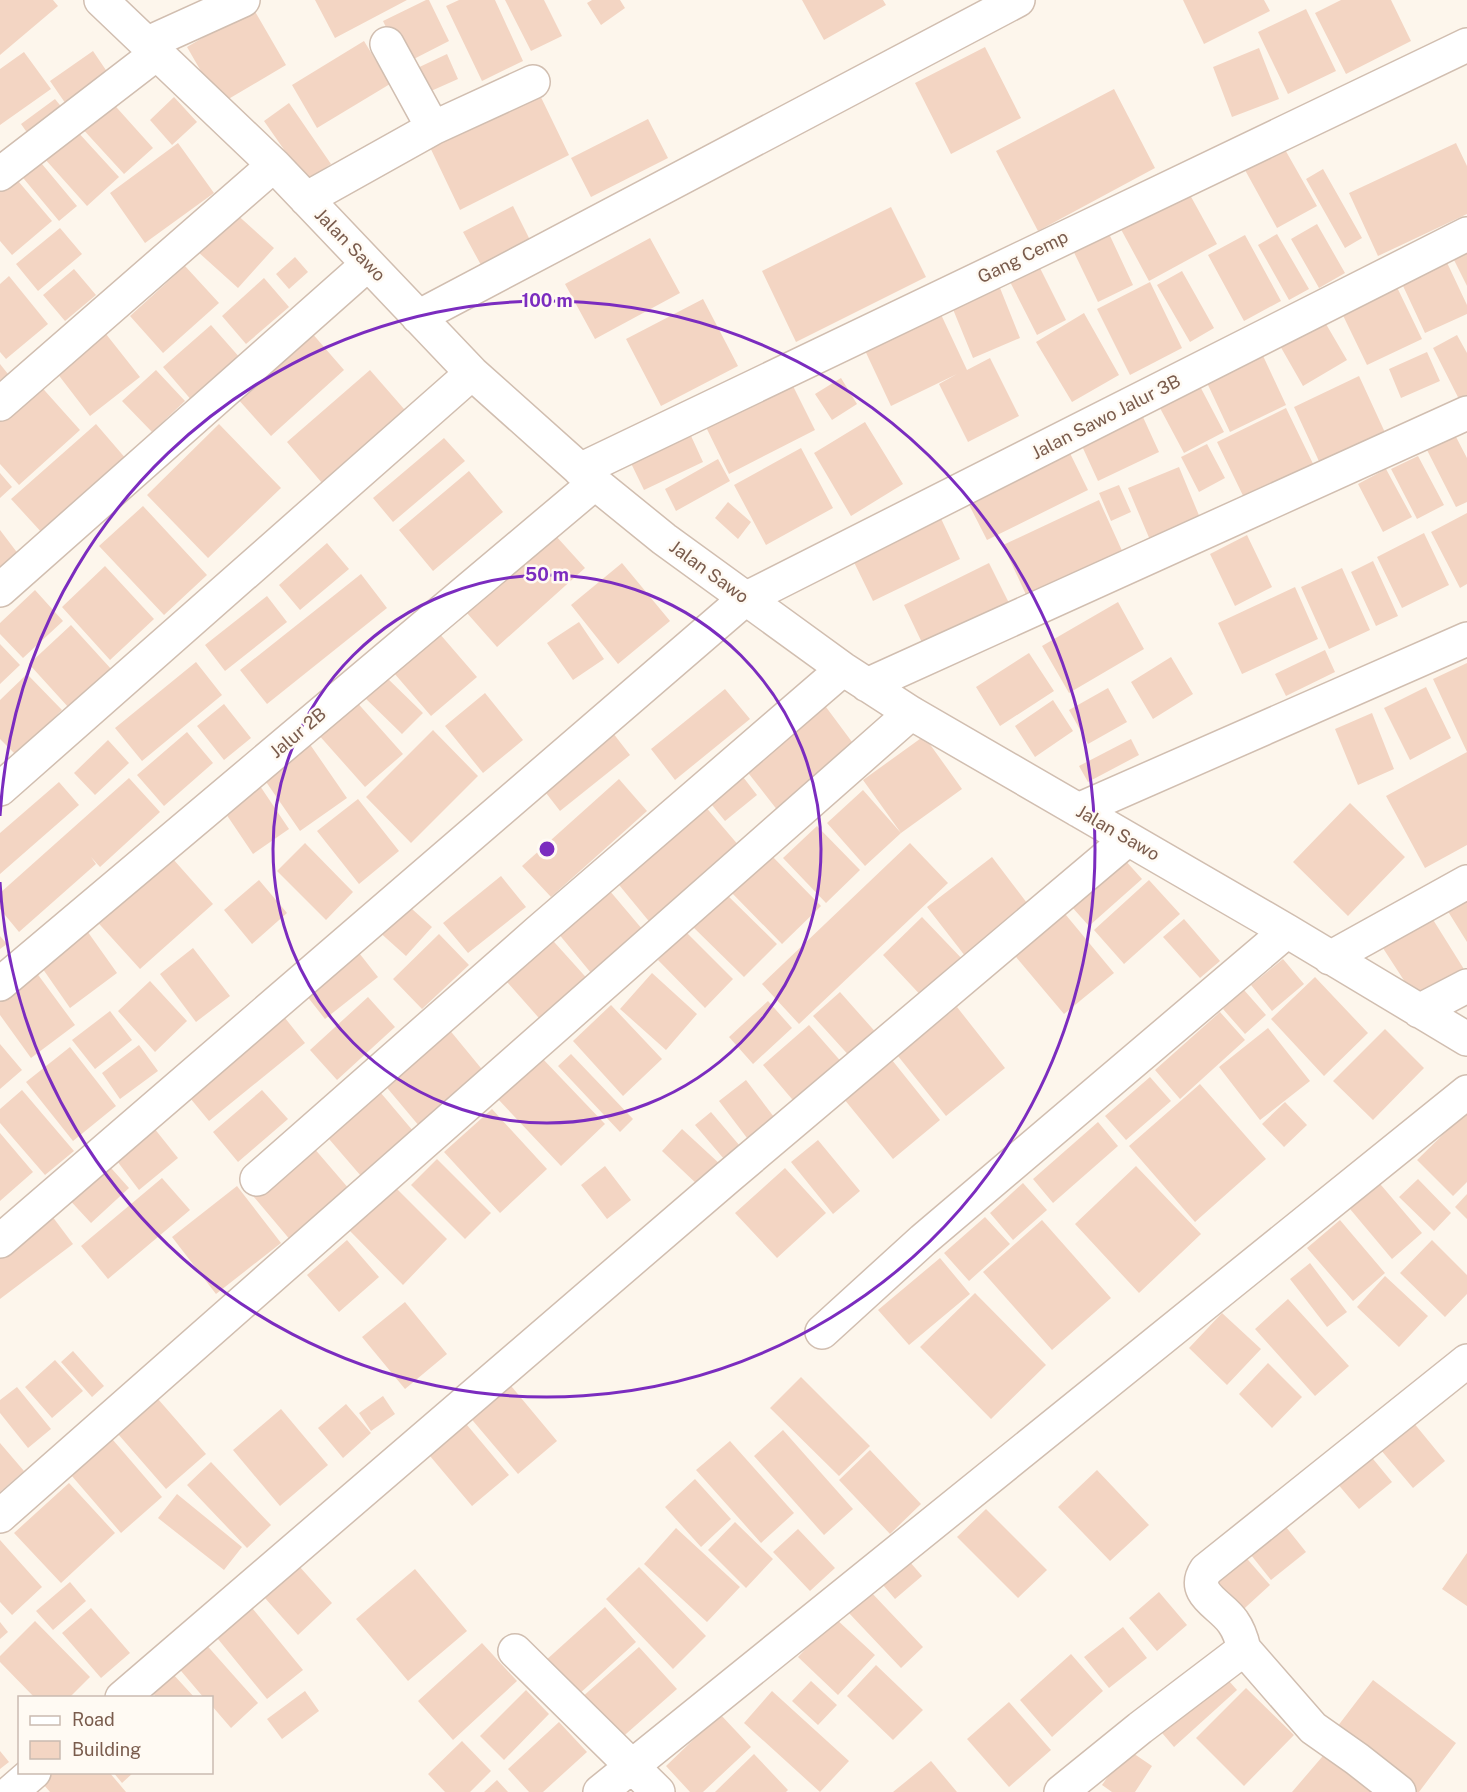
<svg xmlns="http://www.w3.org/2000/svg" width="1467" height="1792" viewBox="0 0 1467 1792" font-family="'Public Sans',sans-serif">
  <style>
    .building { fill: #f3d5c3 }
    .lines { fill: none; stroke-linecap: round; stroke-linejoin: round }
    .minor-casing { stroke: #d1beb0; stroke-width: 36 }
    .minor { stroke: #fff; stroke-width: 33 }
    .ring { fill: none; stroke: #7b2cbf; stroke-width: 3 }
    .labels { text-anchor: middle; stroke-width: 5; stroke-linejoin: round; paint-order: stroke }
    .street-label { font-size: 18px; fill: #7a5c4d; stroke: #fffaf3 }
    .centre { fill: #7b2cbf; stroke: #fffaf3; stroke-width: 3 }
    .ring-label { font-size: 18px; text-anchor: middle; font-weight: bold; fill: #7b2cbf; stroke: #fffaf3; stroke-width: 5; stroke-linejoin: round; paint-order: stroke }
  </style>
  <rect width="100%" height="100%" fill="#fdf6ec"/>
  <path class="building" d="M0,0h53l5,6 -58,49z
    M315,0h92l-72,38z
    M426,0h3l20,41 -45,23 -21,-43z
    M459,0h36l28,61 -41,20 -36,-75z
    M505,0h39l18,36 -31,15z
    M592,0h28l5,8 -24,17 -14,-22z
    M802,0h81l3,5 -62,35z
    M1183,0h81l6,11 -66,33z
    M1341,0h50l20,41 -65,33 -31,-61z
    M253,8l33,57 -66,39 -33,-57z
    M1306,9l30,62 -48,23 -30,-62z
    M364,41l26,43 -73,44 -25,-43z
    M985,47l36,71 -70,36 -36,-71z
    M1259,48l20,51 -47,18 -19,-50z
    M93,51l19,28 -42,31 -20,-29z
    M24,52l27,37 -51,36v-56z
    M447,54l11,25 -36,16 -11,-24z
    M536,87l33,68 -109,55 -33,-69z
    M1114,89l41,79 -117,63 -42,-80z
    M174,97l23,25 -25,23 -22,-25z
    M55,99l13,16 -35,26 -12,-17z
    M109,99l44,49 -29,26 -44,-48z
    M289,103l42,61 -25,17 -42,-60z
    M648,119l20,39 -77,39 -20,-39z
    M76,130l43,47 -32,29 -43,-48z
    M1279,139l38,67 -40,22 -37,-67z
    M178,143l36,50 -69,50 -35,-50z
    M1456,143l11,23v48l-89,42 -29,-63z
    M37,158l40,48 -18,15 -40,-48z
    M1323,169l39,69 -17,10 -39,-69z
    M13,175l39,46 -40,34 -12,-14v-55z
    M1184,184l33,60 -68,37 -32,-59z
    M513,206l17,34 -49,25 -18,-33z
    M891,207l35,70 -130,65 -34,-71z
    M233,211l41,37 -36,40 -41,-37z
    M1104,223l29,62 -35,17 -30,-62z
    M1317,224l28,49 -26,15 -28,-49z
    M60,228l22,26 -44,37 -22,-27z
    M1277,234l32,55 -20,11 -31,-55z
    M1245,235l36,66 -37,20 -36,-66z
    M650,238l30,55 -85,46 -30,-55z
    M1467,239v47l-19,-38z
    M1442,252l25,53v9l-42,19 -28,-60z
    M295,257l13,15 -19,17 -13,-15z
    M1035,258l31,62 -29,15 -32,-63z
    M185,266l34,37 -56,50 -33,-37z
    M74,269l22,26 -31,26 -22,-26z
    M1182,271l32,57 -24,14 -33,-57z
    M9,276l39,48 -42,35 -6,-7v-68z
    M1392,277l30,62 -55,26 -30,-62z
    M264,278l25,29 -43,37 -24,-28z
    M1150,282l32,66 -52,27 -33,-66z
    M998,283l22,55 -47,20 -23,-56z
    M703,299l35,67 -77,40 -35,-67z
    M937,306l30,64 23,-12 29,58 -51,26 -29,-58 18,-10 -66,32 -30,-64z
    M1319,312l28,48 -44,26 -28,-49z
    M1084,313l35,62 -47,27 -36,-60z
    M211,325l30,34 -48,43 -30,-35z
    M311,332l33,38 -73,66 -34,-38z
    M106,334l34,43 -50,39 -33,-43z
    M1457,335l10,18v49l-5,3 -29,-57z
    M1257,343l29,62 -56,27 -29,-62z
    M1427,352l13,29 -39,17 -12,-29z
    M0,364l8,10 -8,6z
    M156,370l29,31 -33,31 -30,-31z
    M370,370l41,47 -83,73 -41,-48z
    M1193,373l31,59 -40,21 -31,-58z
    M788,376l27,54 -86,44 -27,-55z
    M1359,376l29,63 -65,31 -29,-63z
    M841,378l16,26 -25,16 -17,-26z
    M37,382l43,48 -61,55 -19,-21v-49z
    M1137,404l22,48 -61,29 -22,-48z
    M1286,408l32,66 -69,34 -32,-66z
    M865,422l38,62 -52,32 -37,-63z
    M96,424l31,36 -84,74 -32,-35z
    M219,424l62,64 -73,70 -61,-63z
    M686,425l17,37 -59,28 -18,-37z
    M1455,435l12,23v44l-11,5 -29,-57z
    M444,438l21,23 -72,61 -20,-24z
    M1064,441l24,49 -101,50 -25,-49z
    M1207,444l18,34 -26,14 -18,-35z
    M801,448l32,60 -67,37 -32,-60z
    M1418,456l26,49 -27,14 -26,-50z
    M718,459l12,22 -54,30 -11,-22z
    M1179,467l24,58 -50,22 -25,-59z
    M1386,469l26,48 -29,15 -25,-48z
    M469,471l34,41 -70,59 -34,-41z
    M0,473l12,14 -12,11z
    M1119,485l12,27 -20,9 -12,-28z
    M1099,500l25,55 -96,44 -25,-54z
    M728,502l23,20 -13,17 -23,-21z
    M143,506l64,69 -43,40 -65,-69z
    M937,510l23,49 -87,42 -24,-49z
    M1467,513v71l-7,4 -29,-56z
    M546,525l39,43 -88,79 -38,-43z
    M0,530l19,25 -19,15z
    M1424,533l25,52 -47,23 -25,-51z
    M1247,535l25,52 -37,19 -25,-52z
    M327,543l22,26 -49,41 -21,-25z
    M1373,561l25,55 -22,10 -25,-54z
    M622,563l48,58 -52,43 -47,-59z
    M989,563l23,46 -86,42 -22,-46z
    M105,566l49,53 -44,41 -48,-53z
    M1342,568l28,62 -41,19 -28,-62z
    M361,574l26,34 -120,96 -27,-34z
    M1295,587l23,52 -76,35 -24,-51z
    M35,590l28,31 -40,37 -23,-24v-11z
    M267,596l20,26 -62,49 -20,-26z
    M1118,602l26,47 -75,44 -27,-47z
    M579,622l25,37 -31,21 -26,-37z
    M71,625l41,45 -43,38 -40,-44z
    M433,626l44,51 -46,39 -43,-50z
    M0,644l20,21 -20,19z
    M1325,650l10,22 -49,24 -11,-22z
    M1029,653l25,38 -54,35 -24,-39z
    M1171,657l22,37 -40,25 -22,-37z
    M196,662l26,33 -80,66 -27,-33z
    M1467,663v182l-42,23 -39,-72 81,-44 -34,-73z
    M382,673l41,40 -21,21 -41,-40z
    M27,674l35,36 -46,45 -16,-16v-39z
    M1426,687l25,51 -41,22 -26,-52z
    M1108,688l19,34 -39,22 -19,-34z
    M725,689l25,30 -75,61 -24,-31z
    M485,693l38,47 -40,33 -38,-47z
    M354,699l49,55 -38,33 -48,-54z
    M1053,700l20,31 -38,26 -20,-31z
    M823,703l35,47 -80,61 -36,-46z
    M224,704l27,34 -27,22 -27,-34z
    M1372,713l22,56 -36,16 -23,-56z
    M606,724l24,31 -70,56 -24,-31z
    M433,730l45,46 -67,67 -45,-46z
    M187,732l26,31 -49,43 -27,-31z
    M924,736l38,53 -61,44 -38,-53z
    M1131,739l8,16 -51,27 -9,-16z
    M108,740l21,23 -34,32 -21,-22z
    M309,743l38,55 -47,33 -38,-55z
    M740,773l17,22 -32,26 -18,-22z
    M129,778l31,34 -60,55 -9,-10 5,7 -77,68 -19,-23v-16z
    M619,779l28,32 -96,86 -29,-31z
    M256,780l33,49 -36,25 -33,-49z
    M59,782l20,23 -79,69v-41z
    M863,790l38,43 -36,33 -38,-43z
    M698,798l48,56 -89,77 -47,-57z
    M358,799l41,52 -40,33 -42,-53z
    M1350,803l55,54 -57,59 -55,-54z
    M817,826l43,44 -34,33 -43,-45z
    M305,843l48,49 -27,28 -49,-49z
    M910,843l38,40 -149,141 -37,-40z
    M165,850l48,54 -73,65 -48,-53z
    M769,853l52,53 -39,38 -52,-53z
    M992,857l41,54 -64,50 -42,-54z
    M1124,859l18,20 -53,47 -18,-20z
    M501,876l25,31 -58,46 -25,-30z
    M259,880l28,33 -35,31 -28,-34z
    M1149,880l31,34 -56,50 -30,-34z
    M604,884l44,52 -52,43 -43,-52z
    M1467,891v51l-23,-37z
    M724,892l53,52 -33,33 -53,-52z
    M402,900l30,27 -26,29 -30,-27z
    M1061,909l53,64 -50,41 -53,-63z
    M1427,910l40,64 -47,31 -41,-63z
    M922,917l44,46 -40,38 -43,-46z
    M1184,919l36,42 -20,17 -37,-41z
    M85,928l32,45 -47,35 -32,-46z
    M686,932l47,47 -28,29 -47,-48z
    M546,933l46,51 -46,42 -46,-52z
    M439,934l30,31 -47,44 -29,-30z
    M0,936l7,8 -7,5z
    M352,944l26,33 -53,42 -26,-33z
    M193,948l37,48 -34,26 -36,-48z
    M1283,959l21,25 -32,27 -21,-26z
    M36,972l39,53 -44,33 -31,-43v-17z
    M652,973l45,41 -31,36 -46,-41z
    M1315,977l53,56 -44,43 -53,-57z
    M150,981l37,40 -32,31 -37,-41z
    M1244,990l22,25 -21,19 -22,-25z
    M840,992l39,44 -26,24 -40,-44z
    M368,997l27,30 -58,53 -27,-30z
    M768,1001l24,27 -39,36 -24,-27z
    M611,1005l51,54 -39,37 -50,-55z
    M957,1007l48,61 -59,48 -48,-60z
    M277,1008l28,35 -96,78 -28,-34z
    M110,1011l22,29 -37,29 -23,-29z
    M1220,1012l25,28 -65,59 -25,-29z
    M443,1022l47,57 -65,54 -47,-56z
    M809,1025l35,40 -47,40 -34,-40z
    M1268,1028l42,53 -50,39 -41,-53z
    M1385,1029l39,39 -51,52 -40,-39z
    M0,1044l22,26 -22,19z
    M139,1045l19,26 -38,28 -18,-26z
    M70,1047l46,59 -43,35 -47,-59z
    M571,1054l62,65 -13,13 -62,-66z
    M541,1057l64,67 -44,42 -64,-68z
    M892,1060l48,60 -47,39 -49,-60z
    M1150,1077l21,24 -45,39 -21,-24z
    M746,1080l28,37 -27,21 -28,-37z
    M1200,1084l66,75 -71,63 -66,-76z
    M375,1086l44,52 -52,45 -44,-51z
    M22,1090l52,61 -29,24 -45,-52v-14z
    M262,1090l26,29 -50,43 -25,-30z
    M1285,1102l22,23 -23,22 -22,-23z
    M492,1109l55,60 -47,44 -56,-61z
    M1467,1111v71l-14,14 -36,-36z
    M711,1112l29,34 -16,13 -29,-34z
    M1098,1122l20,24 -65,57 -20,-24z
    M150,1123l28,35 -39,32 -28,-37z
    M682,1129l39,36 -21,22 -38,-36z
    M0,1133l33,39 -33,29z
    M307,1140l49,57 -59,51 -49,-58z
    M818,1140l42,51 -27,23 -42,-52z
    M103,1159l26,29 -38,35 -26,-28z
    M437,1159l54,54 -26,26 -54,-54z
    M605,1166l26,34 -24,19 -26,-34z
    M1136,1166l65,68 -62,59 -64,-69z
    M785,1168l41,45 -49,45 -42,-45z
    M162,1178l28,32 -82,69 -27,-33z
    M1375,1178l47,55 -30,26 -47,-56z
    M1418,1179l33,34 -17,18 -35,-34z
    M1023,1183l24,27 -34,30 -23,-27z
    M237,1186l44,57 -65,51 -44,-57z
    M394,1186l53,53 -44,46 -53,-54z
    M1467,1194v25l-12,-12z
    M49,1212l24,32 -73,55v-51z
    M985,1217l25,27 -41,37 -25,-28z
    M1042,1220l69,78 -59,52 -69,-78z
    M1340,1220l45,53 -32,28 -46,-53z
    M347,1240l32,37 -40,35 -32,-37z
    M1432,1240l35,35v19l-22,23 -45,-44z
    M940,1258l30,36 -61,51 -31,-35z
    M1310,1263l37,49 -20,15 -37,-48z
    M1385,1276l43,40 -29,31 -42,-40z
    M975,1293l71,72 -55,54 -71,-72z
    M1288,1299l61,67 -34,30 -60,-67z
    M405,1302l42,52 -42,35 -43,-52z
    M1222,1313l39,36 -34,36 -38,-37z
    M73,1351l31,35 -12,11 -31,-35z
    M55,1360l28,31 -31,27 -27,-31z
    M1268,1363l34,34 -30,31 -33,-34z
    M801,1377l69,69 -31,30 -69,-68z
    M507,1381l50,60 -39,33 -50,-59z
    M17,1387l34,42 -23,19 -28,-35v-13z
    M383,1396l12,18 -24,17 -12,-18z
    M158,1399l48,55 -40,35 -48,-55z
    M346,1404l25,29 -28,25 -25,-30z
    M281,1409l47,56 -48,41 -47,-56z
    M462,1419l47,56 -37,31 -47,-56z
    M1413,1422l32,39 -32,27 -33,-39z
    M783,1430l70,79 -29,26 -70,-79z
    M107,1433l55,64 -41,36 -56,-65z
    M730,1441l64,72 -33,30 -65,-73z
    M0,1443l24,28 -24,21z
    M870,1450l51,54 -31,30 -51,-54z
    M1369,1454l23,28 -33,27 -23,-27z
    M211,1462l60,63 -24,23 -60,-63z
    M1097,1470l52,55 -39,36 -52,-54z
    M695,1479l36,40 -30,28 -36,-40z
    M69,1483l46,50 -54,50 -47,-50z
    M177,1494l65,53 -18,23 -66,-52z
    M986,1509l61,61 -29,28 -61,-61z
    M735,1522l38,37 -27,29 -38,-38z
    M1282,1522l24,30 -35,28 -24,-30z
    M676,1528l64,59 -33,35 -63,-58z
    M798,1529l37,39 -25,23 -37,-39z
    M0,1540l42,47 -30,28 -12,-13z
    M1242,1553l28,32 -35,32 -29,-32z
    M1467,1553v53l-25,-17z
    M904,1555l18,21 -27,23 -18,-21z
    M291,1557l41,46 -34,32 -42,-47z
    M639,1567l67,69 -33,33 -67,-70z
    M415,1569l52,62 -59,50 -52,-62z
    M70,1582l16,19 -33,29 -17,-19z
    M870,1591l53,56 -22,21 -53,-56z
    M1159,1592l28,33 -30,26 -28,-33z
    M244,1598l59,72 -36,29 -58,-71z
    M605,1607l31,35 -59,54 -32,-35z
    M91,1608l39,45 -29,25 -39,-45z
    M835,1618l40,37 -37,40 -40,-38z
    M35,1621l55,56 -21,21h-34l-35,-36v-6z
    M0,1622l8,10 -8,7z
    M1123,1627l24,31 -38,30 -25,-31z
    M203,1641l55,62 -27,25 -19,-22v-8h-8l-28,-33z
    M482,1643l35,38 -64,59 -35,-39z
    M639,1647l38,42 -59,52 -37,-43z
    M1071,1654l32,37 -51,46 -32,-37z
    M876,1665l47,45 -30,30 -46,-44z
    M1221,1672l16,18 -63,57 -17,-20z
    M172,1673l23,25h-38l-5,-6z
    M1373,1680l83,63 -37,49h-4l-81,-61z
    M811,1681l26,24 -19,20 -26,-24z
    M1246,1688l48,47 -50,51 -48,-48z
    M526,1690l23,24 -45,46 -24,-24z
    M305,1691l14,20 -37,28 -15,-20z
    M772,1691l77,70 -29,31 -76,-69z
    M1009,1702l42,48 -42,37 -42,-48z
    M720,1714l31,33 -48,45h-13l-24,-26z
    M559,1722l28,30 -44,40h-14l-21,-23z
    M462,1741l29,30 -21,21h-25l-17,-18z
    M1127,1749l25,17 -17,26h-23l-10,-7z
    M1328,1750l48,42h-84z
    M0,1751l9,11 -9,7z
    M754,1754l34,36 -2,2h-71z
    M931,1761l26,31h-64z
    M43,1772h66l17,20h-76l-13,-15z
    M113,1772h21l-12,11z
    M497,1780l11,12h-24z"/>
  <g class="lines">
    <defs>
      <path id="minor" d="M101,0l173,165 198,208 123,110 69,56 179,130 68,44 376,218 180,108
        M146,44l97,-44
        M387,44l46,84
        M0,174l156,-120
        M306,199l127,-71 100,-46
        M418,317l600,-317
        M0,404l274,-239
        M580,470l887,-425
        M0,590l368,-326
        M867,685l600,-272
        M0,789l472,-416
        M1078,810l389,-171
        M1330,958l137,-76
        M0,984l595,-501
        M1419,1011l48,-25
        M257,1179l281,-247 305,-263
        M0,1241l745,-642 722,-365
        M822,1332l101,-92 364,-309
        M0,1516l911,-803
        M1244,1649l69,79 44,31 42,33
        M515,1651l143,141
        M122,1698l606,-521 400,-338
        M11,1792l23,-20
        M600,1792l867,-700
        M1061,1792l79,-64 104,-79c-2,-9 -6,-20 -11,-27 -12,-18 -43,-28 -27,-52l261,-209"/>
    </defs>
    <use href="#minor" class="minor-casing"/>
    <use href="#minor" class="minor"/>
  </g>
  <g class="ring">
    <circle cx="547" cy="849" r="274"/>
    <path d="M0 816A548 548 0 1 1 0 882"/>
  </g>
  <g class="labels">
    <g class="street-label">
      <text transform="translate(350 245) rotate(46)" y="6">Jalan Sawo</text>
      <text transform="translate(1023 257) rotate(-26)" y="6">Gang Cemp</text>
      <text transform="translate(1106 417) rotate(-27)" y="6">Jalan Sawo Jalur 3B</text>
      <text transform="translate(709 572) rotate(36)" y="6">Jalan Sawo</text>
      <text transform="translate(298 733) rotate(-40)" y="6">Jalur 2B</text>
      <text transform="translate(1118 833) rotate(30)" y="6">Jalan Sawo</text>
    </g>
  </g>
  <circle cx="547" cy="849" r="9" class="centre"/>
  <g class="ring-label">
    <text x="547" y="307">100 m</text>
    <text x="547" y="581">50 m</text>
  </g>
  <rect x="18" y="1696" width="195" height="78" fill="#fffaf3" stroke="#cabbb1" stroke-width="1.5"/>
  <rect x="30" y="1716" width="30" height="9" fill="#ffffff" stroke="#cabbb1" stroke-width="1.5"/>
  <text x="72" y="1726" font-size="18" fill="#7a5c4d">Road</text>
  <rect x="30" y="1741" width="30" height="18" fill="#f3d5c3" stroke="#cabbb1" stroke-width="1.5"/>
  <text x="72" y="1756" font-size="18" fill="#7a5c4d">Building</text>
</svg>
